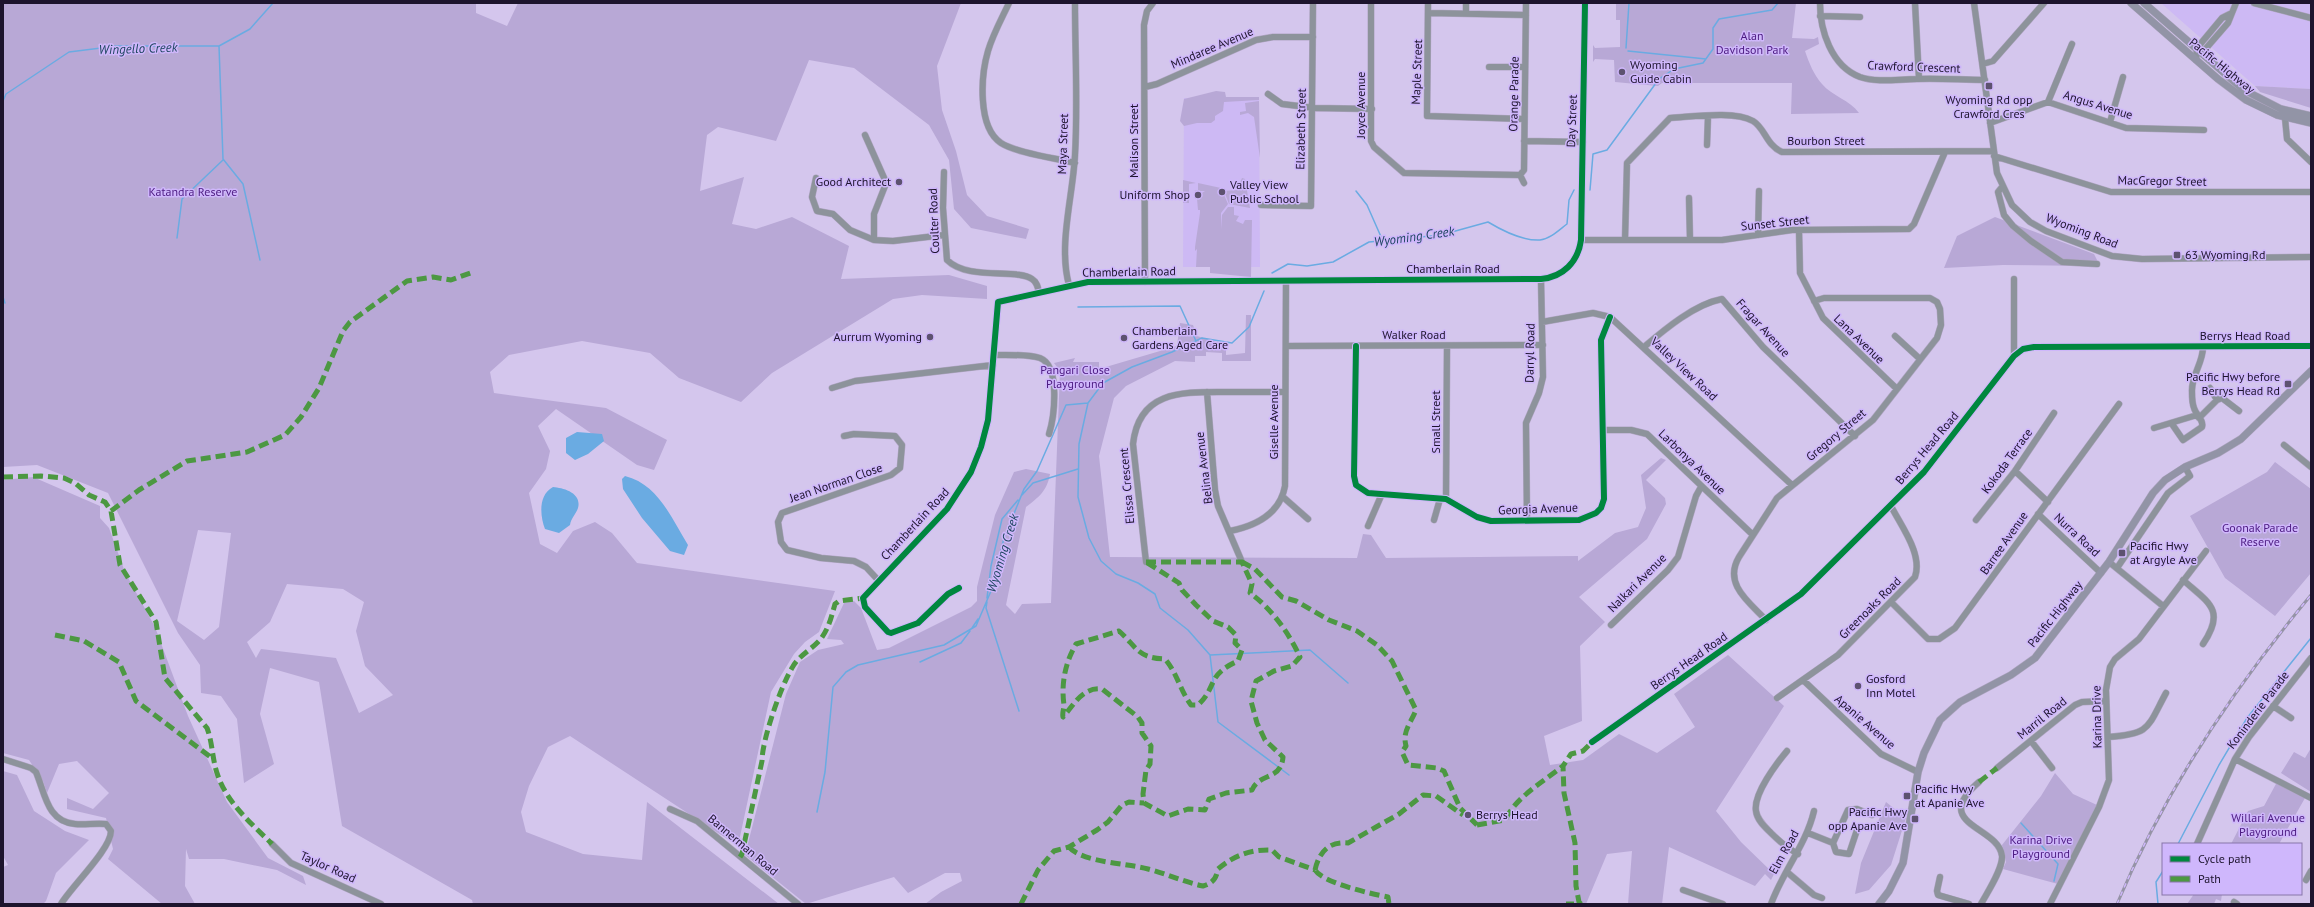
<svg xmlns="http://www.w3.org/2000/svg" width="2314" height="907" viewBox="0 0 2314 907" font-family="'PT Sans',sans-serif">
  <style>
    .built { fill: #cdb9f4 }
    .green { fill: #b8a8d6; fill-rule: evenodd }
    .water { fill: #6aabe2 }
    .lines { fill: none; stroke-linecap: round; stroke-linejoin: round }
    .stream { stroke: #6aabe2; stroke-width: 1.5 }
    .minor-casing { stroke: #b0a6c3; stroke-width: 7 }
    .major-casing { stroke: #b0a6c3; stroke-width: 8 }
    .minor { stroke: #8d939b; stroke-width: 6 }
    .major { stroke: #9294a6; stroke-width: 7 }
    .rail-casing { stroke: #9593a6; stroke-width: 3 }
    .rail { stroke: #cfb7fc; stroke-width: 1.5; stroke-dasharray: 4.5; stroke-linecap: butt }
    .quiet { stroke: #4c9842; stroke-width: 5; stroke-dasharray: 10 5; stroke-linecap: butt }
    .cycleway-casing { stroke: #cfb7fc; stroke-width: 8 }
    .cycleway { stroke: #00873e; stroke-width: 6 }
    .poi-dot { fill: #5d5270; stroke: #cfb7fc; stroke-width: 1.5 }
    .labels { text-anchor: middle; stroke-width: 3; stroke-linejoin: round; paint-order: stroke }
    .park-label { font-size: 12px; fill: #4c1b81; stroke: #cfb7fc }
    .street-label { font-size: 12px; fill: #1d142d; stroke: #cfb7fc }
    .poi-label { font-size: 12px; fill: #1d142d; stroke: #cfb7fc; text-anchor: start }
    .water-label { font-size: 13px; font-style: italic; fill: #1d455f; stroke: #cfb7fc }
  </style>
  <rect width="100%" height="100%" fill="#d4c6ed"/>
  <path class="built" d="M2161,3h150v86l-56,-3z
    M1259,97l1,170h-77l1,-169z"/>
  <path class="green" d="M3,3h473v10l31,13 11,-23h443l-24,63 5,44 14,41 11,44 20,21 42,13 -3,10 -55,-11 -17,-19 -5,-49 -20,-35 -75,-57 -45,-8 -33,81 -58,-14 -11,8 -7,56 44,-14 -12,47 24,5 36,-12 57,29 -8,33 108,-4 38,11v13l-65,-4 -29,4 -121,74 -31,29 -62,-24 -29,-25 -68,-12 -73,14 -19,17 4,21 112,15 61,32 -13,30 -17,-5 -81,-56 -18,17 12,25 -4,18 -17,24 11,51 17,9 16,-22 22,-9 17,11 25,30 198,28 -16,41 -14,10 -11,12 -23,38 -33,154 -168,-110 -22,11 -19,39 -8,26 5,20 57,22 59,6 5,-58 132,102h-306l-1,-4 -130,-74 -23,-144 -49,-14 -10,46 14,50 -30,19 -7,-64 -16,-23 -20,-3 -1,-28 -22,-32 -70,-140 -71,-28 -34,2zM198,530l33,3 -12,94 -15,13 -27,-19zM287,584l56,5 21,13 -8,29 9,35 28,29 -34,18 -23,-55 -75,-9 -5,9 -9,-16 23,-20z
    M1616,3h180l-4,35 22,1 4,-2 1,7 -14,7c4,12 9,24 17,33 10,12 28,16 37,29l-68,1 1,-31h-130l-4,3 -43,-4 -1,-22 -19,-1 -2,3v-17l2,3 25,-1v-27h-4z
    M2255,86l56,3v19l-51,-16z
    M1216,91l9,1 1,5h33v3l-35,2 -1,9 -8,5v4l-4,3h-14l-13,3 -4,-5 4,-22z
    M1259,101l1,57 -6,-41 -6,-4 -8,2v-3l6,-1 -1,-8z
    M1242,178l3,1 5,29 -21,-4 -5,-13 13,-1z
    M1183,180l13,3 -7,1v19h-6z
    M1198,183l23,5 7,16 -7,9v16l1,-14 6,-8h6v8l5,1 -3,5 7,3 2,-4h7l-1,57 -41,-4v-6h-14l1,-18 -2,2v-4l5,-34v-3h-2l-1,-11h4l1,-6 3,-2h-11l4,-1z
    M1995,217l99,37 4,8 -8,4 -87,-1 -59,3 13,-32z
    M1246,315h5v46h-29v-8l-16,-1v4h-11v6l-20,-1 -49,25 -12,12 -15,58 11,101 247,1 6,-24 8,1 15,23 192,-2v5l37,-28 23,-6 8,-19 -5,-33 20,-17 5,2 -20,20 19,18 1,6 -19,35 -68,58 26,25 -25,24 2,75 -38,15 6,29 33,-5 36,-26 38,19 38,-26 -21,-33 54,-39 56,51 -68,105 25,31 33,32 -3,6 -6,-6 -10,12 -86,-39 -7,57h-34l4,-53 -25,3 -21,50h-661l16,-12 21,-11 -2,-8h-15l-37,20 -14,-16 -88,27 -61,-49 41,-161 14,-32 18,-12 26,-6 -3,-4 -14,-1 17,-36 10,-2 7,7 16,42 12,-2 82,-41 6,-6v-14l18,-72 19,-43 12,-3 24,5c-3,17 -11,23 -24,33l-20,98 9,9 7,-10 29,-1 9,-232 -6,-8 21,-5 -2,4h26v7l78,-23 3,-23 13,2 4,11 29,9v10l19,-2z
    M2275,462l36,27v84l-36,43 -50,-38 -35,-62 77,-44z
    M33,477l67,29v12l9,10 16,44 30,55 33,89 39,86 41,56 35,18 3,9 -29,-15 -53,-11h-35l-3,-10 -1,37 10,18h-33l-54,-45 5,-10 -7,-31 -39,-9v-11l26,11 16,-16 -32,-32 -18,3 -12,29 -4,-12 -14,-21 -26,-7v-273z
    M2311,748v44l-30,-19 13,-21 11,6z
    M3,771l14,4 17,36 31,20 24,9 -33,33 -10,28 -3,3h-40v-37l5,-2 -5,-9z
    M2055,773l18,21 24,11 -39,79 -55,-15 3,-7 -4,-17 39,-49z
    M2277,782l28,16 -26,46h-48l17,-33 16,-5z
    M1886,802l20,16 -15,47 -22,25 -14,4 6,-31z
    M2194,894h28l-1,7 -5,-2 -2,5h-27z"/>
  <path class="water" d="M577,432l25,2 2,7 -16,13 -13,6 -9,-7v-15z
    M625,476c33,8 47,43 63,69l-4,10 -14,-4 -28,-33 -19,-29 -1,-10z
    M553,487c11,1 29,6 25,21 -2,6 -7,10 -8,17l-11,8 -14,-4c-5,-13 -7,-34 8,-42z"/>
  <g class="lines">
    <path class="stream" d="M219,46l4,113 20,25 17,76
      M1626,48l3,-45
      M1628,51l78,8
      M3,101l3,-7 63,-42 48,-6h102l31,-17 23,-26
      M1590,190l3,-36 14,-4 52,-71 15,-10 29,-6 10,-14v-21l6,-9 53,-9 6,-7
      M1356,191l11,14 15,34
      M177,238l5,-39 41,-39
      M1272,273l16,-9 19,2 26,-4 36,-20 72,-7 47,-13c15,9 35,19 52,18 10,-1 19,-10 27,-16l2,-24 5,-10
      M3,297l2,6
      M1078,307l102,-1 16,35
      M1088,403l-9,41 -1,53 11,41 12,23 15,13 22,9 17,11 5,14 28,22 22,25
      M1022,495l11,-12 45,-14
      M987,598l4,-32 11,-47 16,-19
      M987,602l-1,6 33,103
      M972,628l6,-9
      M1210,655l8,67 71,53
      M1210,655l100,-5 38,33
      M920,662l41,-19 9,-12
      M817,812l8,-40 8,-85 13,-15 12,-7 86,-20 32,-19 15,-35 13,-53 20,-49 13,-18 29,-66 22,-2 15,-20 29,-16 40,-15 30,-14 30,5 17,-16 15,-36
      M2021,823l37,41 -4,17
      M2178,844l41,-79 28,-47 64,-80
      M2158,904l-2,-22 7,-11"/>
    <defs>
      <path id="minor" d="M1009,3c-7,15 -16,31 -21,48 -7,24 -11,76 13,92 16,10 54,15 74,20
        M1371,3v138l3,6 30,26 116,2
        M1428,3l-1,113 97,3
        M1820,3c0,27 11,63 40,74 17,6 39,2 57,2 23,-1 45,1 68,1
        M1915,3l4,76
        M1974,3l23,170 15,32 18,17 16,9 66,25 30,3 169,-2
        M2254,3l57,15
        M1430,13l96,2
        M1466,13v-10
        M1820,16l40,1
        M2202,53l26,-30 8,-20
        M2196,60l1,-12 25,-30 8,-4
        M1983,64l10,-3 51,-58
        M1489,67h36
        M1145,87l12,-3 99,-44 17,-3h40
        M1268,94l14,10 33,4 57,1
        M2048,102l24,-58
        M2285,118l2,21 24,23
        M2110,122l13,-45
        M1990,123l58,-21 78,26 78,2
        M865,135l20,45v6l-11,28v26
        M1524,141l59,1
        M1707,145l1,-29
        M1994,156l117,36h200
        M944,172l-1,36 4,52c21,21 70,8 85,19 5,3 6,8 7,14
        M816,178l-4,19 5,14 16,3 17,16 24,10 19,1 51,-6
        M1524,183l-4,-8 4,-5 2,-167
        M2002,187l-4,5 6,23 9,11 18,15 31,21 35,2
        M1689,198l1,42
        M1261,205l50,1 2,-203
        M1799,230l1,43 23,45 74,71
        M1758,235l1,-44
        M1581,240h141l70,-10 117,-1 5,-5 31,-72
        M1625,240l2,-77 43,-45c21,-1 64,-8 83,3 12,7 13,24 29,31l212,-1
        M2014,279v77
        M1145,282l-1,-257 3,-14 6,-8
        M1069,285c-11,-40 4,-89 6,-130 3,-50 0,-102 0,-152
        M1542,322l51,-9 17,4 182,168
        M1895,336l25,23
        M1286,346l257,-1
        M1356,346l-2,130 2,9 12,8 78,6 31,18 14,4 88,-1 17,-7 5,-5 3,-9 -3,-159 9,-23
        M1644,347c21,-18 51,-43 78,-48l41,48 92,89
        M994,355c13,0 33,-1 46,3 21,8 14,60 9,76
        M832,388l23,-7 138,-16
        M2210,388l7,12 5,-2 17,13
        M1207,392l8,98 3,16 24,56
        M2199,418l18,-18
        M2172,424l11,16 19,-13c2,-7 -6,-12 -8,-19 -2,-5 -2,-10 -2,-16 -1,-17 11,-28 11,-45
        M2154,428l43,-13
        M1604,430h27l16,4 106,101
        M844,436l10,-2 41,2 7,9 -2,23 -9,7 -109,38 -4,9 3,20 6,8 34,8 33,3 12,6 12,13
        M2284,445l27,22
        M2015,471l33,31
        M1283,497l25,22
        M1446,499l1,-153
        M2038,514l63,59
        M1434,520l6,-21
        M1976,520l39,-49 39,-58
        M1527,521l-1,-98 13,-30 4,-16 -2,-98
        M1368,526l13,-30
        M1230,531c25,-5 50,-17 55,-45l1,-205
        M1146,562l-13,-118c6,-54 50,-52 91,-52 21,0 41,0 61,0
        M2109,562l54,44
        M2117,568l51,-75 22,-17 -5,-9
        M2183,580c26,23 43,30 20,64
        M959,588l-11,6 -30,29 -27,10 -3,-1 -23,-25 -2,-9 84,-89 24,-37 10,-25 7,-27 10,-118 90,-20 453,-3c22,-2 37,-17 40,-39l4,-237
        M1891,602l37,37h11l16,-11 164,-224
        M1766,620c-17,-18 -43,-36 -27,-63l38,-59 96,-78 64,-82 4,-13 -1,-16 -3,-7 -7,-4h-106l-10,3
        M1611,625l57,-55 10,-13 18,-61 5,-9
        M1803,680l78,74 37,18
        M1777,698l61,-43 77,-78c8,-23 -14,-51 -24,-71
        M2273,706l18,12
        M2108,737c43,-3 39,-9 58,-44
        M2031,741l21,27
        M1592,742l209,-148 123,-122 90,-116 9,-7 11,-2 277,-1
        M1787,751c-10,12 -34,43 -31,60 1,9 9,16 15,22 9,9 16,15 27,21
        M3,759l28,9 5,4c9,21 11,50 39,52 10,1 20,-1 31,0l5,7c0,18 -39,55 -50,73
        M2235,759l76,39
        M1997,768l78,-63 7,-3 24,-1
        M1979,782c-50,43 20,44 23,74 1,13 -15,37 -21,48
        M670,809l27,12 101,83
        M1808,833l25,10 3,9 13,2 8,-24
        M1833,843l15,-33 9,-1 15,6
        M272,844l19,19 90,41
        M2197,844l38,-85 14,-22 62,-79
        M1787,872l27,23 8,3
        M1940,877l-3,14 1,4 31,9
        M2306,880l5,-9
        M1683,890l40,14
        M2234,902l3,2
        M1771,904c12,-33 35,-59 43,-93
        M2050,904l49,-97 10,-27 -3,-90 4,-23 5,-8 24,-20 67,-88"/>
      <path id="major" d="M2131,3l87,76 28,21 31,15 34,8
        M2144,3l100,87 37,19 30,7
        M1879,904l10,-13 14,-28 15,-91 6,-19 16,-33 20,-18 51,-27 24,-17 74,-96 44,-69 12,-13 20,-13 33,-14 23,-14 70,-68"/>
    </defs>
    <use href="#minor" class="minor-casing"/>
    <use href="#major" class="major-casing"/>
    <use href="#minor" class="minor"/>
    <use href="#major" class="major"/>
    <defs>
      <path id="rail" d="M2117,904c48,-114 116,-215 194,-309"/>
    </defs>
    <use href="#rail" class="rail-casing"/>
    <use href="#rail" class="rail"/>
    <path class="quiet" d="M3,477l38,-1 23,2 11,5 14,12 16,7 6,9 9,54 36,57 9,56 42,50c6,16 5,32 11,48 10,28 34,48 54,68
      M111,511l28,-21 48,-29 60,-9 38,-17 16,-18 18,-29 24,-57 7,-9 57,-41 26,-4 18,3 22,-8
      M1146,562h96l10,22 -2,9c21,15 39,40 50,64l-8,9 -18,5 -18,10 -5,20 6,22 8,17 18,17c-2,24 -23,15 -31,33l-26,3 -17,6 -4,11 -17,-1 -20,7 -24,-13 -1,-9 3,-24 4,-6 1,-18 -9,-13v-10l-4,-6 -36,-28c-20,-2 -28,16 -39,28 -1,-4 1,-8 1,-12 -3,-21 1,-42 12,-61l43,-13c18,16 18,27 46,28 12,14 15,31 26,46h7c20,-19 8,-30 40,-44l4,-11 -7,-7 1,-8 -8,-8 -15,-6 -17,-16 -14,-15 -3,-7z
      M1242,562l13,7 27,28 14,4 33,19 28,11 20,14 15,16 24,49c-5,13 -14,21 -10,36l-4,6 6,13 29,3 7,3 16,37 17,17
      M55,635l29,6 35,21 17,39 76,57
      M1979,782l18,-14
      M1477,825l28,-5c12,-24 38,-38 58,-54
      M1069,847c14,16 58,16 79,22 19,5 36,13 55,17 10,-3 13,-7 15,-17 15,-13 33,-20 54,-19l7,7 36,13
      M740,857l2,-3 20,-93c0,-21 19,-75 30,-93 6,-12 19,-18 28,-28 9,-12 11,-22 15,-36l4,-3 24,-3
      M1315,870c4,-18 14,-29 33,-27l51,-29 24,-19 13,1 27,19
      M1315,870c8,13 57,24 73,27l1,7
      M1021,904l17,-34 16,-19 15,-4 28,-17 11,-8 14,-17 7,-3 15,1
      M1566,904h8
      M1581,904l-2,-2 -3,-16 -1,-43 -11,-50 -1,-27 8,-12 12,-3 9,-9"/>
    <defs>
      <path id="cycleway" d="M1356,346l-2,130 2,9 12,8 78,6 31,18 14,4 88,-1 17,-7 5,-5 3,-9 -3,-159 9,-23
        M959,588l-11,6 -30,29 -27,10 -3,-1 -23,-25 -2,-9 84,-89 24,-37 10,-25 7,-27 10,-118 90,-20 453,-3c22,-2 37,-17 40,-39l4,-237
        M1592,742l209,-148 123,-122 90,-116 9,-7 11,-2 277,-1"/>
    </defs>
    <use href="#cycleway" class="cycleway-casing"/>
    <use href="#cycleway" class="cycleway"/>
  </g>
  <g class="poi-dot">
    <circle cx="1622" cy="72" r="4"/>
    <rect x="1985" y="82" width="8" height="8" rx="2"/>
    <circle cx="899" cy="182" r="4"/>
    <circle cx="1222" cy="192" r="4"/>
    <circle cx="1198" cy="195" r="4"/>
    <rect x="2173" y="251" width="8" height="8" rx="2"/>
    <circle cx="930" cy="337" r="4"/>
    <circle cx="1124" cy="338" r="4"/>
    <rect x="2284" y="380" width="8" height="8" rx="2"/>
    <rect x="2118" y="549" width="8" height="8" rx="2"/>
    <circle cx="1858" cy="686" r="4"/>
    <rect x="1903" y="792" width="8" height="8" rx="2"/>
    <circle cx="1468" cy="815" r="4"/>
    <rect x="1911" y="815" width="8" height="8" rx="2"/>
  </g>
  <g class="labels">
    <g class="park-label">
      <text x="1752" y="40">Alan<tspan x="1752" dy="14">Davidson Park</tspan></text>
      <text x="193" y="196">Katandra Reserve</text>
      <text x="1075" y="374">Pangari Close<tspan x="1075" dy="14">Playground</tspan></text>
      <text x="2260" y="532">Goonak Parade<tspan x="2260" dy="14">Reserve</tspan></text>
      <text x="2268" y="822">Willari Avenue<tspan x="2268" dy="14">Playground</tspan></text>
      <text x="2041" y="844">Karina Drive<tspan x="2041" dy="14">Playground</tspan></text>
    </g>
    <g class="street-label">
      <text transform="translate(1212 48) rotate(-23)" y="4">Mindaree Avenue</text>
      <text transform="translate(2222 66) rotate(39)" y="4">Pacific Highway</text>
      <text transform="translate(1914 67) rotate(2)" y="4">Crawford Crescent</text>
      <text transform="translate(1417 72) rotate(-88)" y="4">Maple Street</text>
      <text transform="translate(1514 94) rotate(-89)" y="4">Orange Parade</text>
      <text transform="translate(1361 105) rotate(-90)" y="4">Joyce Avenue</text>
      <text transform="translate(2098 105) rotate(17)" y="4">Angus Avenue</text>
      <text transform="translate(1572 121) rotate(-88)" y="4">Day Street</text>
      <text transform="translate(1301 129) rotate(-89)" y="4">Elizabeth Street</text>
      <text transform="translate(1134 141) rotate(-90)" y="4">Malison Street</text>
      <text x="1826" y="145">Bourbon Street</text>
      <text transform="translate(1063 144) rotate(-88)" y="4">Maya Street</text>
      <text transform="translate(2162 181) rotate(1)" y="4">MacGregor Street</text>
      <text transform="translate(934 221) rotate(-92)" y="4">Coulter Road</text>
      <text transform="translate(1775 223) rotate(-6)" y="4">Sunset Street</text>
      <text transform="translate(2082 231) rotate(21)" y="4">Wyoming Road</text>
      <text x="1453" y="273">Chamberlain Road</text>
      <text transform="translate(1129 272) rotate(-1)" y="4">Chamberlain Road</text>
      <text transform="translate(1763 328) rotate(48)" y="4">Fragar Avenue</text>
      <text x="1414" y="339">Walker Road</text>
      <text x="2245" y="340">Berrys Head Road</text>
      <text transform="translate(1859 339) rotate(44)" y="4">Lana Avenue</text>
      <text transform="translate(1530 353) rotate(-89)" y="4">Darryl Road</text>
      <text transform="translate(1684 369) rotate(43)" y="4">Valley View Road</text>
      <text transform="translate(1274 422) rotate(-90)" y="4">Giselle Avenue</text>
      <text transform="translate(1436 422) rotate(-90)" y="4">Small Street</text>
      <text transform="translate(1836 435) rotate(-40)" y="4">Gregory Street</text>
      <text transform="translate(1927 448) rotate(-50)" y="4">Berrys Head Road</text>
      <text transform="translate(2007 461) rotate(-54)" y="4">Kokoda Terrace</text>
      <text transform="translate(1692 462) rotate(44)" y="4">Larbonya Avenue</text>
      <text transform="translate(1204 468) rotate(-97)" y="4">Belina Avenue</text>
      <text transform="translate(836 483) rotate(-19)" y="4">Jean Norman Close</text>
      <text transform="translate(1127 486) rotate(-95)" y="4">Elissa Crescent</text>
      <text transform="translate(1538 509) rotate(-2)" y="4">Georgia Avenue</text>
      <text transform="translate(915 524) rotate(-47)" y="4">Chamberlain Road</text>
      <text transform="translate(2077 535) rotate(43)" y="4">Nurra Road</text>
      <text transform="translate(2004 543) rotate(-55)" y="4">Barree Avenue</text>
      <text transform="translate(1637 583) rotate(-45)" y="4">Nalkari Avenue</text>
      <text transform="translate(1870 608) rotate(-45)" y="4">Greenoaks Road</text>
      <text transform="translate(2055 614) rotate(-52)" y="4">Pacific Highway</text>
      <text transform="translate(1689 661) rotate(-35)" y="4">Berrys Head Road</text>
      <text transform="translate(2258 710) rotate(-53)" y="4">Koninderie Parade</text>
      <text transform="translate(2097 717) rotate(-91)" y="4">Karina Drive</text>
      <text transform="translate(2042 718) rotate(-39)" y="4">Marril Road</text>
      <text transform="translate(1865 722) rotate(41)" y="4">Apanie Avenue</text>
      <text transform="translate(743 845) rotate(40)" y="4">Bannerman Road</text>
      <text transform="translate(1784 852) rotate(-61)" y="4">Elm Road</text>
      <text transform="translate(328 867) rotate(24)" y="4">Taylor Road</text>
    </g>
    <g class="poi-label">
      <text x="1630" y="69">Wyoming<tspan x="1630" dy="14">Guide Cabin</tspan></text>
      <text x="1989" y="104" text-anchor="middle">Wyoming Rd opp<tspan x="1989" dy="14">Crawford Cres</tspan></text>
      <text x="891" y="186" text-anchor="end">Good Architect</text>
      <text x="1230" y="189">Valley View<tspan x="1230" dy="14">Public School</tspan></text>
      <text x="1190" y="199" text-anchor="end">Uniform Shop</text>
      <text x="2185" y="259">63 Wyoming Rd</text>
      <text x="1132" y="335">Chamberlain<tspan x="1132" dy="14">Gardens Aged Care</tspan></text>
      <text x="922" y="341" text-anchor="end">Aurrum Wyoming</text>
      <text x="2280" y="381" text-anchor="end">Pacific Hwy before<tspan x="2280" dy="14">Berrys Head Rd</tspan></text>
      <text x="2130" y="550">Pacific Hwy<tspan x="2130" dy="14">at Argyle Ave</tspan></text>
      <text x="1866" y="683">Gosford<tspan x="1866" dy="14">Inn Motel</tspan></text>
      <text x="1915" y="793">Pacific Hwy<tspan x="1915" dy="14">at Apanie Ave</tspan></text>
      <text x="1907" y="816" text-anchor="end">Pacific Hwy<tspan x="1907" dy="14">opp Apanie Ave</tspan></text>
      <text x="1476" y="819">Berrys Head</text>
    </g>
    <g class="water-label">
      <text transform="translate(138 48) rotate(-2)" y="5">Wingello Creek</text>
      <text transform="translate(1414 236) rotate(-8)" y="5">Wyoming Creek</text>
      <text transform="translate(1002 553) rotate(-73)" y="5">Wyoming Creek</text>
    </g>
  </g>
  <rect width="2314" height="907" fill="none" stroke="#1d142d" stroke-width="8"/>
  <rect x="2162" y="843" width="140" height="52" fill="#cfb7fc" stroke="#8876a9"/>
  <rect x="2170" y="856" width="20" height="6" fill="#00873e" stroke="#8876a9"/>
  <text x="2198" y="863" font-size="12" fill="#1d142d">Cycle path</text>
  <rect x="2170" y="876" width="20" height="6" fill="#4c9842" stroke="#8876a9"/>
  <text x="2198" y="883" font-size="12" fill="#1d142d">Path</text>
</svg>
